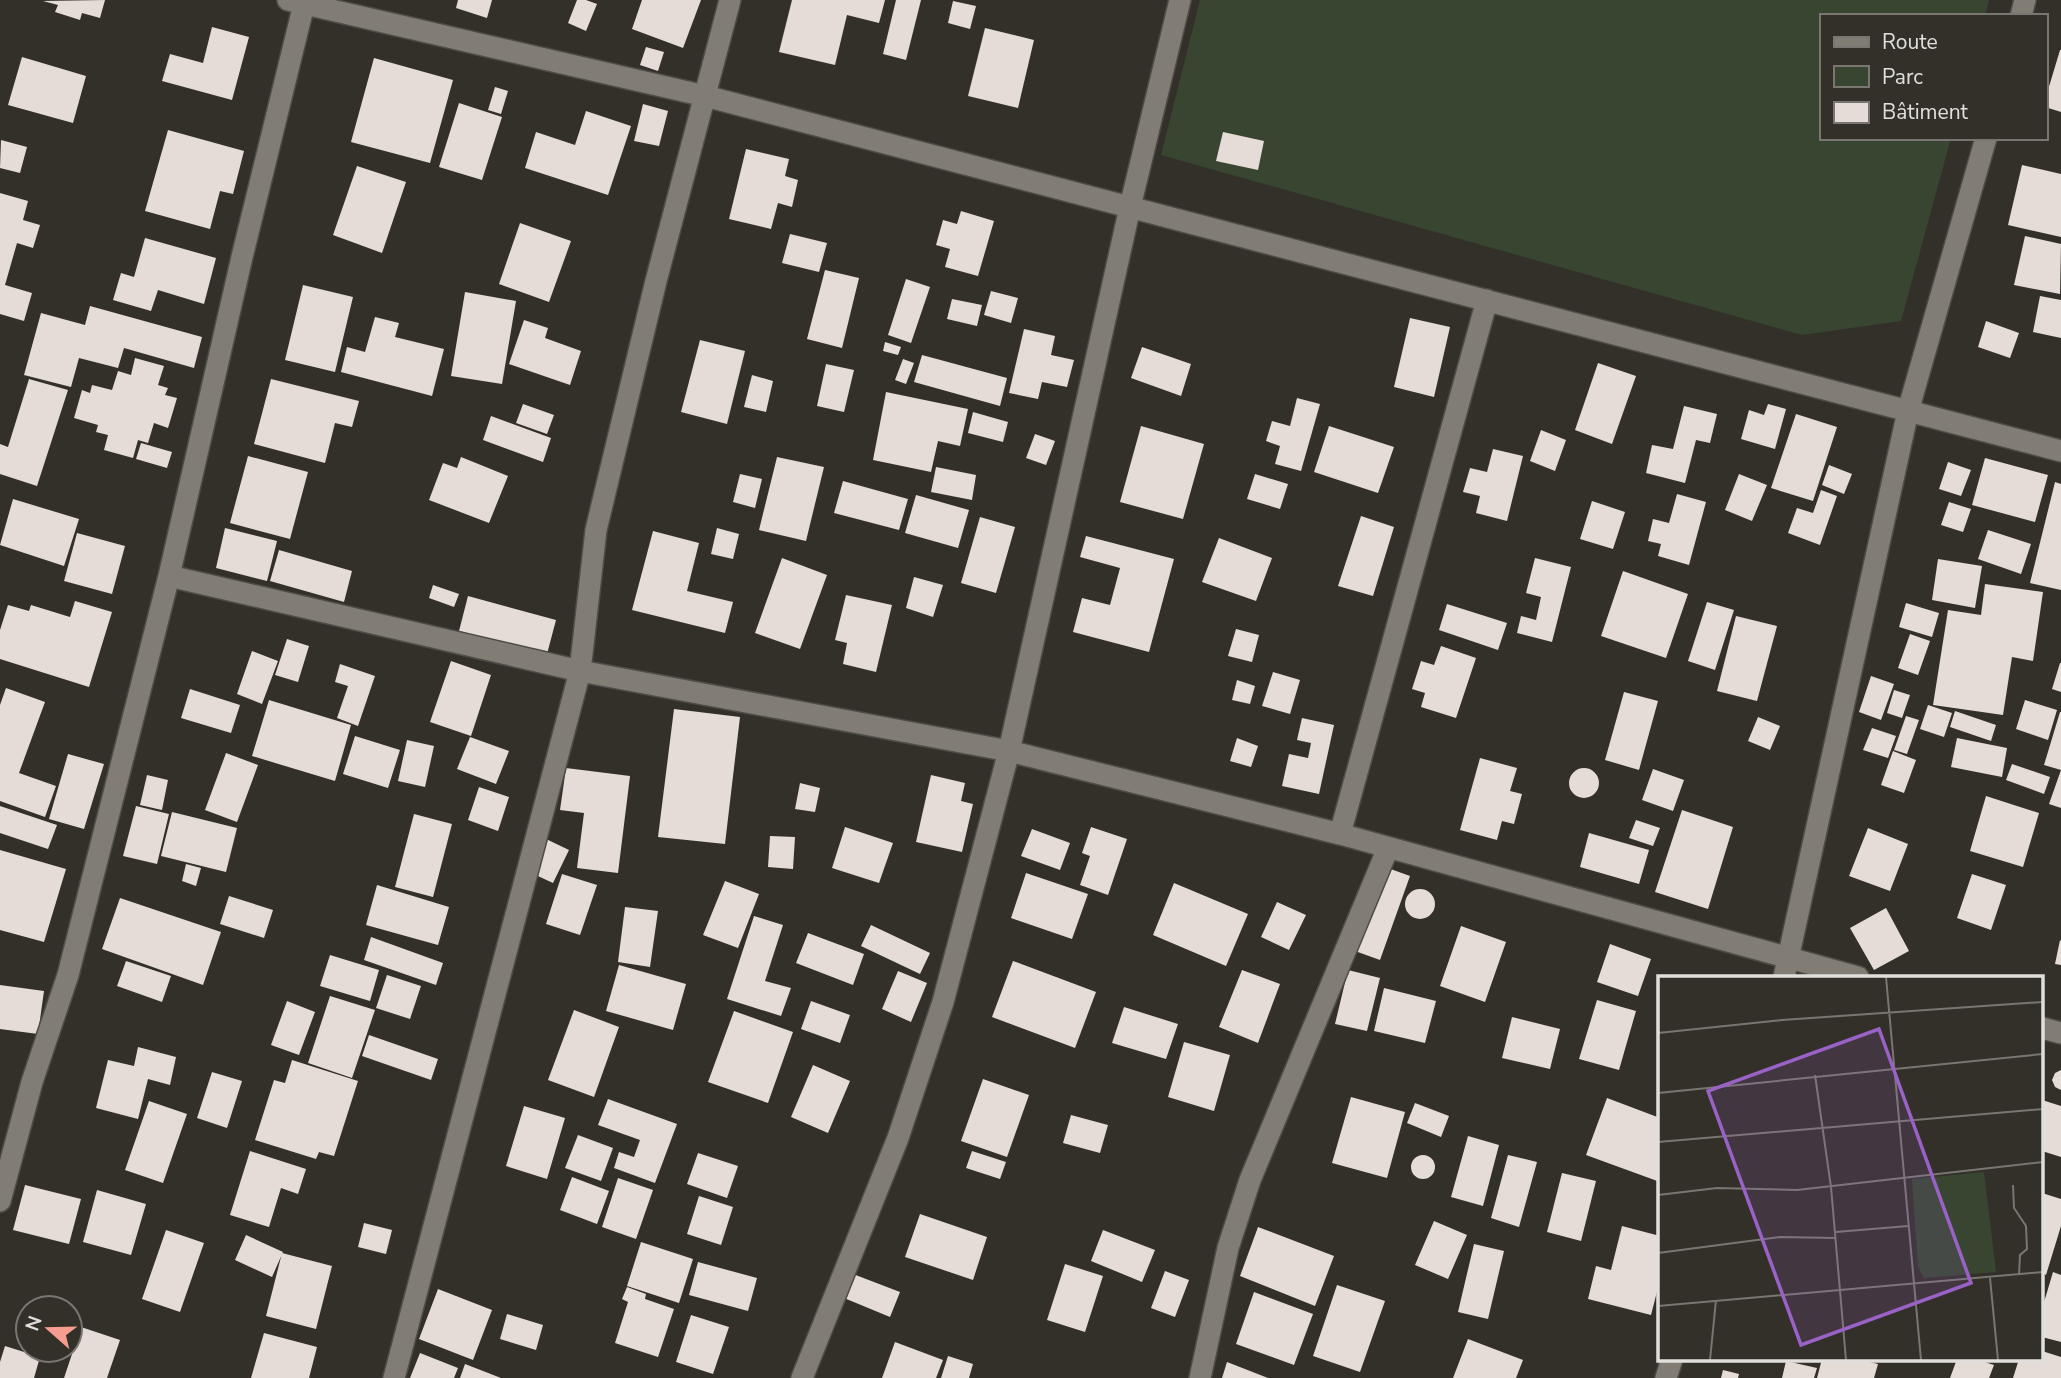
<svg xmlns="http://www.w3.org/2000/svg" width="2061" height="1378" viewBox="0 0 2061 1378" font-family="'Nunito Sans',sans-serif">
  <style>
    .green { fill: #384631 }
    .building { fill: #e5dcd7 }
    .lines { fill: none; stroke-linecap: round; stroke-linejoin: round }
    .minor-casing { stroke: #4e4c46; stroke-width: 24 }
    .minor { stroke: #817d75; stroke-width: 21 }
    .inset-road { fill: none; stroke: #797671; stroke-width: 2 }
    .view { fill: #9a62c7; fill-opacity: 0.15; stroke: #9a62c7; stroke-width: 3.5 }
    .inset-edge { fill: none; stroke: #e1dfdb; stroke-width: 3.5 }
  </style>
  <rect width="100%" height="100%" fill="#33302a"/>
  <path class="green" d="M1200,0h789l-4,16h-164v122h130l-50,183 -99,14 -641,-180z"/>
  <path class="building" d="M105,0l-5,18 -18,-5 -2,7 -25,-8 3,-7 -15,-4z
    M458,0h34l-5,18 -31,-10z
    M577,0h9l11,4 -11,27 -18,-8z
    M642,0h59l-18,48 -51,-19z
    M792,0h93l-6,23 -32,-8 -12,50 -56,-13z
    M896,0h25l-15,60 -23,-6z
    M953,1l23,5 -6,23 -22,-6z
    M212,27l37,10 -17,63 -70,-19 8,-27 33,9z
    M985,28l49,12 -16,68 -50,-12z
    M646,47l18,5 -6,19 -18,-6z
    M2060,50h1v62l-16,-5v-7z
    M22,57l64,19 -13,47 -65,-18z
    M374,58l79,22 -23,83 -79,-21z
    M495,87l13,4 -7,23 -13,-4z
    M459,103l43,14 -20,63 -43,-13z
    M643,104l25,7 -9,35 -25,-5z
    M586,111l45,15 -23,69 -83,-27 11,-36 39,13z
    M168,130l76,21 -11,43 -13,-3 -10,38 -65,-18z
    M1223,132l41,9 -6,29 -42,-9z
    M1,140l26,7 -7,26 -20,-5z
    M746,149l43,10 -4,17 13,4 -6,27 -14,-4 -7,26 -42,-10z
    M2022,165l39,9v63l-53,-12z
    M357,166l49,16 -24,71 -49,-18z
    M0,193l28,8 -5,19 17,5 -7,23 -16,-5 -12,42 27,8 -8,28 -24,-7z
    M961,211l33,10 -16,55 -33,-9 5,-18 -14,-4 7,-25 14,4z
    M520,223l51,18 -22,61 -50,-18z
    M790,234l37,9 -8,29 -37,-9z
    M2025,236l36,8 -1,50 -46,-9z
    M145,238l71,20 -12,46 -46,-14 -7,21 -38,-11 8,-27 13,4z
    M825,270l34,8 -17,70 -35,-9z
    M906,279l24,8 -19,56 -23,-8z
    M303,285l50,12 -18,75 -50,-12z
    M991,291l27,7 -7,25 -27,-8z
    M465,292l51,9 -14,83 -51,-8z
    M2040,296l21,4v38l-28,-6z
    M952,299l30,6 -5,21 -30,-7z
    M90,306l112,31 -8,31 -70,-20 -6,20 -39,-10 -8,29 -47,-12 17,-62 44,12z
    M375,317l24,6 -4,14 49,12 -12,47 -91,-24 6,-25 18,5z
    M1410,318l40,9 -16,70 -40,-10z
    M524,320l24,8 -3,10 36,13 -11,34 -61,-21z
    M1986,321l33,12 -9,25 -32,-11z
    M1024,329l31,7 -4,19 23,5 -7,27 -25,-5 -4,17 -29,-6z
    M700,340l45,11 -18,73 -46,-12z
    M885,342l16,5 -3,8 -15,-4z
    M1142,347l49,17 -10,32 -50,-18z
    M922,355l85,23 -7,28 -86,-24z
    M135,358l29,8 -6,19 10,3 -3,7 12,3 -9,30 -14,-5 -6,20 -10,-3 -5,18 -29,-8 4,-15 -12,-3 2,-7 -24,-7 8,-28 8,3 2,-8 20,5 6,-19 13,4z
    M903,359l11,4 -8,21 -11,-4z
    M1598,363l38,13 -24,68 -37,-14z
    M826,364l28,6 -10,42 -27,-6z
    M752,375l21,6 -7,31 -22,-5z
    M29,379l39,11 -31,96 -37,-12v-30l8,3z
    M271,379l88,22 -7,26 -17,-4 -10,40 -71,-19z
    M886,392l82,17 -8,37 -22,-5 -7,31 -58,-12z
    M1297,398l23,6 -19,67 -26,-7 5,-18 -14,-5 6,-20 18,5z
    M523,404l31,11 -7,19 -31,-11z
    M1768,404l18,5 -11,40 -34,-10 8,-29 15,5z
    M1684,406l33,8 -7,29 -14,-3 -11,43 -39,-10 6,-28 21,4z
    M973,412l35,10 -5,20 -35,-9z
    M1796,414l41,13 -24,74 -42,-13z
    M491,416l60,22 -8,24 -60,-22z
    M1141,426l63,18 -21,75 -63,-17z
    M1329,426l65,21 -16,46 -64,-21z
    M1541,430l25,10 -11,31 -25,-10z
    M1035,434l20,7 -9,24 -20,-7z
    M141,443l31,9 -5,16 -31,-9z
    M1493,449l30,7 -16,65 -31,-8 4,-17 -17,-4 7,-24 17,4z
    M248,456l60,16 -18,67 -60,-16z
    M461,457l47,19 -19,47 -60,-23 14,-37 14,5z
    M777,457l47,10 -18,74 -47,-11z
    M1985,458l63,17 -13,47 -63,-17z
    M1948,462l23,8 -10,26 -22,-7z
    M1829,465l23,9 -8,20 -22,-9z
    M936,467l40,8 -4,25 -41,-8z
    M740,474l22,5 -7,29 -22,-6z
    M1255,474l33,10 -8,25 -33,-10z
    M1739,474l28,11 -15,36 -27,-11z
    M843,481l65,18 -9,31 -65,-17z
    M2055,482l6,2v106l-31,-7z
    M1821,490l16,6 -17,49 -32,-12 9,-25 16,5z
    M1677,494l29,8 -17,63 -31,-9 3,-12 -13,-3 5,-22 16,4z
    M916,495l53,15 -11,38 -53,-15z
    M13,499l66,20 -15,47 -64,-21z
    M1592,501l33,11 -12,37 -33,-10z
    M1949,502l22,7 -8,23 -22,-7z
    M1361,516l33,11 -21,69 -35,-10z
    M980,517l35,10 -19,66 -35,-10z
    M225,528l52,13 -10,40 -51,-13z
    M717,528l22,6 -6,25 -22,-5z
    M1988,530l43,14 -10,30 -43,-15z
    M653,531l46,12 -12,48 46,11 -8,31 -93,-23z
    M77,533l48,13 -13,48 -48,-13z
    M1086,536l88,23 -25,93 -76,-20 9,-34 28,7 10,-37 -40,-11z
    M1219,538l53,20 -16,43 -54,-19z
    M279,550l73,21 -8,31 -74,-21z
    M782,558l45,17 -27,74 -45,-16z
    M1535,558l36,9 -19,75 -35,-9 4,-17 15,4 5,-23 -15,-4z
    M1938,559l44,7 -7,42 -43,-8z
    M1623,571l65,23 -22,64 -65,-22z
    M914,577l29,8 -10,32 -27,-9z
    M1985,584l58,8 -10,69 -21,-4 -9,58 -70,-10 15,-95 33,5z
    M433,585l26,9 -5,13 -25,-9z
    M846,595l46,10 -16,67 -33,-8 4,-21 -12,-3z
    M468,596l88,24 -9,34 -88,-23z
    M75,601l37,11 -23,75 -89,-28v-29l8,-25 21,6 2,-6 39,12z
    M1707,602l27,8 -19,60 -27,-9z
    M1906,603l33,10 -7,24 -33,-10z
    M1447,604l60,19 -9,27 -59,-20z
    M1736,616l41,10 -20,75 -40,-10z
    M1236,629l23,6 -7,27 -24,-6z
    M1910,634l20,7 -12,34 -20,-7z
    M287,639l22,7 -11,36 -23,-7z
    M1441,646l35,12 -20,60 -35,-11 4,-14 -13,-4 9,-28 13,4z
    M252,651l26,10 -16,43 -25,-10z
    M451,661l40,14 -20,61 -41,-14z
    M2060,663h1v29l-9,-3z
    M340,664l35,12 -17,50 -21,-8 11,-32 -13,-4z
    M1273,672l27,8 -10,34 -28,-8z
    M1871,676l23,8 -13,36 -22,-8z
    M1237,680l18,6 -5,18 -18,-4z
    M6,688l39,14 -26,71 37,13 -11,31 -45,-16v-96z
    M190,689l50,16 -9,28 -50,-15z
    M1894,690l16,5 -8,23 -15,-5z
    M1624,692l34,9 -19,69 -34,-10z
    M269,700l82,25 -16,56 -83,-25z
    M2025,700l32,10 -9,30 -32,-11z
    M1928,705l24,8 -8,24 -24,-8z
    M674,709l66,8 -15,127 -67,-7z
    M1955,711l41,14 -5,16 -41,-14z
    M2060,712h1v58l-17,-5z
    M1906,716l13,4 -12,34 -13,-4z
    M1758,717l22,9 -10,24 -22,-9z
    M1302,718l32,7 -15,69 -37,-8 7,-32 19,4 3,-15 -14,-3z
    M1872,728l24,8 -8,22 -25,-8z
    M355,736l45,14 -12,38 -45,-14z
    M470,737l39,14 -13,33 -39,-15z
    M1237,738l21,8 -7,21 -21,-6z
    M1957,738l50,10 -5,29 -51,-10z
    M407,740l27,6 -9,41 -27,-6z
    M1893,751l23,9 -12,33 -23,-8z
    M226,753l32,12 -21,57 -32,-12z
    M68,754l36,10 -20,65 -35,-10z
    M1480,758l37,10 -7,23 12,3 -8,30 -12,-3 -5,19 -37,-10z
    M2012,764l38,13 -6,17 -38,-14z
    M1569 783a15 15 0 1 1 30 0a15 15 0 1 1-30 0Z
    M566,768l64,8 -12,97 -41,-5 7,-55 -24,-3z
    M1653,769l31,11 -11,31 -31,-11z
    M2061,770v38l-12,-4z
    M147,775l21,5 -6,30 -22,-5z
    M931,775l34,8 -4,18 12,3 -11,48 -46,-10z
    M800,783l20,5 -5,24 -20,-3z
    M479,787l30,10 -11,34 -30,-11z
    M1986,796l53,17 -16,54 -53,-16z
    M0,806l57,19 -9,24 -48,-16z
    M136,806l33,8 -12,50 -34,-8z
    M1682,810l51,17 -25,82 -53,-17z
    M172,812l65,16 -11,44 -65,-16z
    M414,814l38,10 -19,73 -38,-10z
    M1636,820l24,8 -7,18 -24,-8z
    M845,827l48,16 -14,40 -47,-15z
    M1091,827l36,12 -19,56 -28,-10 10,-29 -8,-3z
    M1868,828l40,16 -18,47 -41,-15z
    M1032,829l38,14 -10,27 -39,-14z
    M1589,833l60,17 -10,34 -59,-17z
    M770,836l25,1 -2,32 -25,-2z
    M544,838l25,12 -16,33 -26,-12z
    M0,850l66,19 -22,73 -44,-12z
    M186,864l15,4 -5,18 -14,-5z
    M1385,867l25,9 -30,84 -25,-9z
    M1026,873l62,21 -16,45 -61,-21z
    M562,874l35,11 -17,50 -34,-11z
    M1972,874l34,11 -15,45 -34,-12z
    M725,881l34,13 -21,54 -35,-13z
    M1174,883l74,31 -22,52 -73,-31z
    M377,885l72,22 -11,38 -72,-20z
    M1405 904a15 15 0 1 1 30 0a15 15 0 1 1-30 0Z
    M229,896l44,14 -9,28 -44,-14z
    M120,898l101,34 -18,53 -101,-36z
    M1277,902l29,13 -17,35 -28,-13z
    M625,907l33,4 -8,56 -32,-5z
    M1886,908l23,43 -35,19 -24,-42z
    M754,916l29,9 -18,56 26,7 -10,28 -54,-17z
    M871,925l59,28 -10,21 -59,-28z
    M1461,926l45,16 -21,60 -45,-16z
    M808,933l56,21 -11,31 -57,-22z
    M371,937l72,26 -7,22 -72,-25z
    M2060,940l1,1v24l-6,-1z
    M1610,944l41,15 -13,37 -41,-14z
    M330,955l49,15 -9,31 -50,-15z
    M126,961l45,15 -9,26 -45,-16z
    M1013,961l83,31 -21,56 -83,-31z
    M619,965l67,19 -13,46 -67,-19z
    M1242,970l38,14 -22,59 -39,-16z
    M1348,970l32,8 -13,53 -32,-7z
    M898,971l29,12 -16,39 -29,-13z
    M387,975l34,11 -11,33 -34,-11z
    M0,985l44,6 -6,43 -38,-5z
    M1384,988l52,13 -11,42 -51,-12z
    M330,996l45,14 -23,68 -44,-15z
    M1597,1000l39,11 -17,59 -40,-11z
    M287,1001l28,11 -16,43 -28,-10z
    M811,1001l39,14 -10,28 -39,-14z
    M1124,1007l54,17 -12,35 -54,-16z
    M574,1010l45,17 -25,70 -46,-17z
    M734,1011l59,21 -25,71 -60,-21z
    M1512,1017l48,12 -10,40 -48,-11z
    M369,1035l69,24 -7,21 -69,-24z
    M1184,1042l46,13 -16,56 -46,-14z
    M138,1047l38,10 -6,28 -22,-6 -10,40 -42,-11 12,-48 26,6z
    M292,1060l66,21 -24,75 -15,-4 -3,7 -61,-19 19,-60 11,3z
    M813,1065l37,16 -22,52 -37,-16z
    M2061,1070v20l-6,-3 -3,-7 3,-7z
    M212,1072l30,9 -15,47 -30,-10z
    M983,1079l46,16 -22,62 -46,-16z
    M1351,1097l54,15 -18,66 -55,-15z
    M1607,1098l53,20v64l-74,-27z
    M608,1099l69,25 -22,59 -41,-15 5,-16 15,5 6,-17 -42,-15z
    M2042,1100l19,6v51l-19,-6z
    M149,1101l38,13 -24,69 -38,-13z
    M1415,1103l34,13 -8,21 -34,-14z
    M524,1106l41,12 -18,61 -41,-13z
    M1071,1115l37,10 -8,28 -37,-10z
    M578,1135l35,13 -12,33 -36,-13z
    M1468,1136l31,9 -16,61 -32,-9z
    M250,1151l56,18 -8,25 -17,-6 -12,39 -39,-12z
    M972,1151l34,11 -6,17 -34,-11z
    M698,1153l40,13 -11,32 -40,-14z
    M1411 1167a12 12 0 1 1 24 0a12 12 0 1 1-24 0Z
    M1508,1155l29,7 -18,65 -28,-9z
    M1562,1173l34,8 -15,60 -34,-9z
    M572,1177l37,14 -12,33 -37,-14z
    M618,1178l35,12 -17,49 -34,-12z
    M25,1185l56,14 -12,45 -56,-14z
    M97,1190l49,14 -15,51 -48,-13z
    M2042,1193l19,6v27l-15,49 -4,-2z
    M699,1196l34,11 -12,38 -34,-11z
    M920,1214l67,23 -14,43 -68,-23z
    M1434,1221l33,14 -19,44 -33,-14z
    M364,1223l28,7 -6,24 -28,-7z
    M1622,1226l38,10v44l-9,35 -63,-16 8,-33 15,4z
    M1258,1227l76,29 -19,50 -75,-30z
    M166,1230l38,13 -24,69 -38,-13z
    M1103,1230l52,20 -13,32 -51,-21z
    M246,1235l37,17 -11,25 -37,-17z
    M641,1242l52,17 -14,44 -52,-17z
    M1474,1244l30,7 -16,68 -30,-7z
    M282,1253l50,13 -16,63 -50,-13z
    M698,1262l59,16 -9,33 -59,-16z
    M1065,1264l38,12 -18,56 -38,-12z
    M1165,1271l24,9 -14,37 -24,-9z
    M2053,1272l8,3v67l-19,-5v-28z
    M853,1274l47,18 -10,25 -46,-19z
    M1337,1285l48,16 -25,71 -47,-16z
    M627,1287l19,7 -1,5 29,10 -16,48 -43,-14 13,-41 -6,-3z
    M438,1289l54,21 -19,50 -54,-21z
    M1254,1292l59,22 -19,51 -58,-21z
    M507,1314l36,11 -7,25 -36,-11z
    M691,1315l38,12 -16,47 -37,-12z
    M81,1327l39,13 -13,38h-43z
    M264,1333l53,14 -8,31h-58z
    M1468,1339l55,21 -7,18h-63z
    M895,1342l48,18 -7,18h-54z
    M5,1346l35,11 -6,21h-34v-16z
    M2042,1351l19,6v21h-48l6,-19h23z
    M420,1353l38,15 -4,10h-44z
    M948,1356l25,8 -4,14h-28z
    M1822,1359h41l-1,1 16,4 -4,14h-57z
    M1957,1359h18l19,6 -5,13h-39z
    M1786,1361l31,7 -3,10h-32z
    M1227,1362l41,16h-46z
    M465,1364l36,14h-41z
    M1723,1370l16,4 -1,4h-17z"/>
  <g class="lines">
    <defs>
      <path id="minor" d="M288,0l417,96 1356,355
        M2021,16l4,-16
        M169,576l411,95 429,80 331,83 518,143
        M1340,834l147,-534
        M1784,977l124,-566 78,-273
        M2042,1028l19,5
        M0,1201l32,-119 36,-107 101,-399 73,-319 63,-257
        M394,1378l186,-707 16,-141 60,-249 74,-281
        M802,1378l96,-240 45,-136 66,-251 121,-544 50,-207
        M1200,1378l28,-130 22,-68 138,-332
        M1666,1378l6,-19"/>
    </defs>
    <use href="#minor" class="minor-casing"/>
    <use href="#minor" class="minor"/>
  </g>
  <g transform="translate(1658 976)">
    <rect width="385" height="385" fill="#33302a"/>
    <path d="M326,196l12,100 -72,6 -6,-12 -6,-87z" fill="#384631"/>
    <path class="inset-road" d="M228,1l35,383M0,57l124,-13 261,-18M157,99l16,112 15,173M0,117l385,-39M0,166l385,-33M355,209l1,23 12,18 1,23 -7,6 -1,20M0,219l59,-7 80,2 246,-28M178,256l72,-6M0,277l122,-16 56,1M332,302l8,82M0,330l385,-34M52,384l6,-60"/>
    <path class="view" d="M221,53l92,254 -170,62 -93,-254z"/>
    <rect width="385" height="385" class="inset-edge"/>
  </g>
  <rect x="1820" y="14" width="228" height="126" fill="#33302a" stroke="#797671" stroke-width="2"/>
  <rect x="1834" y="37" width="35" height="10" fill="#817d75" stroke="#797671" stroke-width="2"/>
  <text x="1882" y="49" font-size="21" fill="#e1dfdb">Route</text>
  <rect x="1834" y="66" width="35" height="21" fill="#384631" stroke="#797671" stroke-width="2"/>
  <text x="1882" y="84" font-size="21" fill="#e1dfdb">Parc</text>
  <rect x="1834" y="102" width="35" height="21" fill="#e5dcd7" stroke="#797671" stroke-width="2"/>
  <text x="1882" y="119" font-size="21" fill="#e1dfdb">Bâtiment</text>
  <g transform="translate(49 1329) rotate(290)"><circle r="33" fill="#33302a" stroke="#797671" stroke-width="2"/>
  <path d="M0-5L12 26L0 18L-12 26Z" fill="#f59d8f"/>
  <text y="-10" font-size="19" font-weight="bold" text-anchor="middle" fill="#e1dfdb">N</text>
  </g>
</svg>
